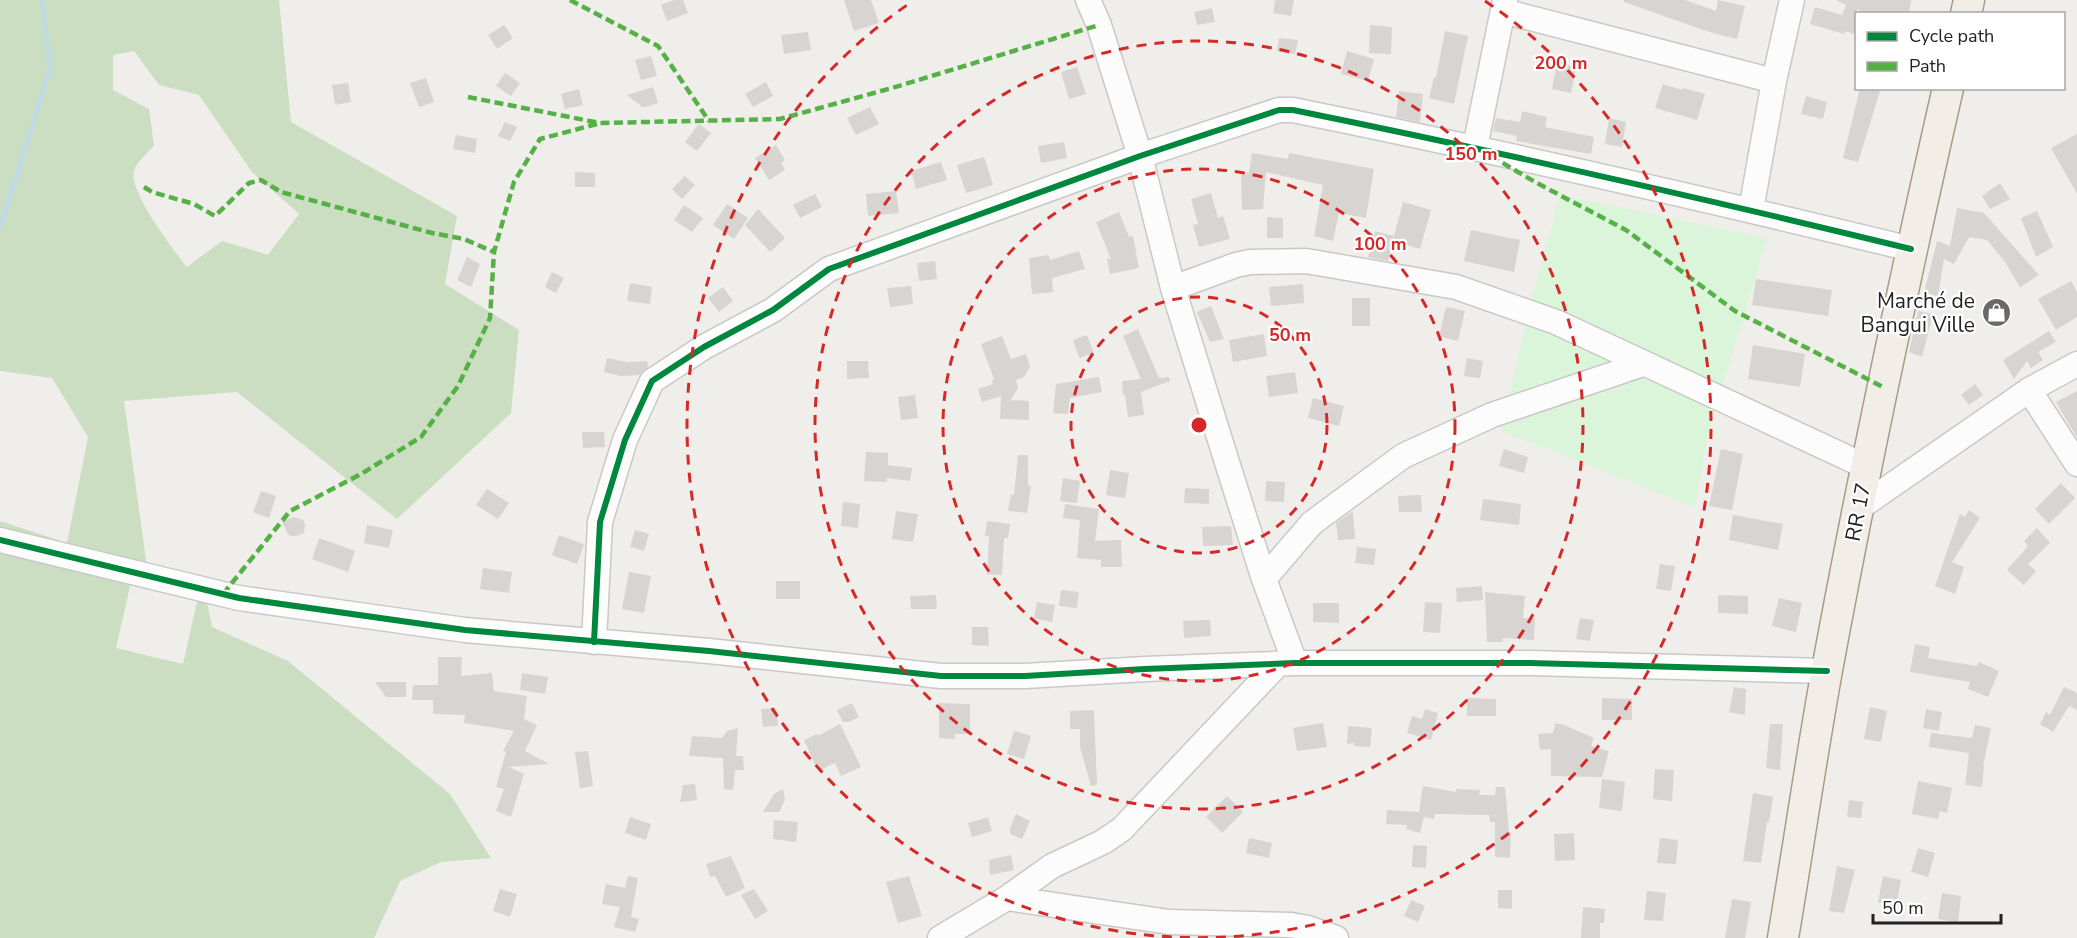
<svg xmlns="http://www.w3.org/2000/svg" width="2077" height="938" viewBox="0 0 2077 938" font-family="'Nunito Sans',sans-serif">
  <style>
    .forest { fill: #cbdec1; fill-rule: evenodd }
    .park { fill: #daf5da }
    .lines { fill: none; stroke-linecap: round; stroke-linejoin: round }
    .stream { stroke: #bfdbe3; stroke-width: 5 }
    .building { fill: #d7d4d2 }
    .minor-casing { stroke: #c9c8c7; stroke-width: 27 }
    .major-casing { stroke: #a79c86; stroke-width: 33 }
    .minor { stroke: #fdfcfc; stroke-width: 24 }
    .major { stroke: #f3ede7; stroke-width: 30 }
    .quiet { stroke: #55b145; stroke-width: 4.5; stroke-dasharray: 9 4.5; stroke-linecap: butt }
    .cycleway-casing { stroke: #fff; stroke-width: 10 }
    .cycleway { stroke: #00873e; stroke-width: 6 }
    .ring { fill: none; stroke: #d62828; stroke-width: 3; stroke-dasharray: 10 8 }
    .labels { text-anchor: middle; stroke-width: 4.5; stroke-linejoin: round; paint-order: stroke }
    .poi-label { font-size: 21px; fill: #222; stroke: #fff; text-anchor: end }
    .street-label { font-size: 21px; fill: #222; stroke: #fff }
    .centre { fill: #d62828; stroke: #fff; stroke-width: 3 }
    .ring-label { font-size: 18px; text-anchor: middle; font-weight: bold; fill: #d62828; stroke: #fff; stroke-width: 4.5; stroke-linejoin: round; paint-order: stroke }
  </style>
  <rect width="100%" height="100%" fill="#f0eeeb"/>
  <path class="forest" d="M0,0h279l12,122 166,94 -12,68 74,46 -8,83 -114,106 -160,-127 -113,9 23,166 58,26 7,34 76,34 162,133 41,64 -50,4 -41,19 -26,57h-374v-417l67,22 21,-106 -36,-59 -52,-7zM134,51l25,34 40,10 53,77 47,42 -31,41 -46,-14 -35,26c-13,-16 -59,-76 -53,-96 2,-8 14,-19 20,-25l-5,-37 -36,-19v-35zM132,578l67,15 -16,71 -67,-16z"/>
  <path class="park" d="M1560,195l207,43 -60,200 -12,69 -194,-76 30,-130z"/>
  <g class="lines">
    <path class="stream" d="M0,228l50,-159 -8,-69"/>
  </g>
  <path class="building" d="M674,0h9l5,13 -21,8 -6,-16z
    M844,0h27l8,23 -25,8z
    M1275,0h19l-3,16 -18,-3z
    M1624,0h61l31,11 2,-11 27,6 -8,33 -28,-7 -85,-30z
    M1836,0h75l-2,14h-41l-11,-5v26l-12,-4 -1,3 -34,-10 5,-17 27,8 4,-10z
    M1212,8l3,14 -18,3 -3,-13z
    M504,25l9,13 -16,11 -9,-14z
    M1370,25l22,2 -1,27 -22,-1z
    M1445,31l23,5 -14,68 -25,-6 5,-21h2z
    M808,32l3,18 -27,4 -3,-19z
    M1279,38l19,2 -3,14 -18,-3z
    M1347,51l27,8 -6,22 -27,-7z
    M651,56l6,20 -16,4 -6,-20z
    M1557,63l19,4 -5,26 -19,-4z
    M1077,67l9,27 -17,5 -8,-27z
    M505,73l15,10 -9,13 -15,-10z
    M426,78l8,24 -15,5 -9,-24z
    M766,82l7,14 -20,11 -8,-13z
    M348,83l3,19 -16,3 -3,-20z
    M1663,84l19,6 1,-2 22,6 -8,26 -42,-12z
    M653,87l5,16 -13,4h-3l-15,-12z
    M1860,88h21l-23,74 -15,-4z
    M579,89l4,16 -18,4 -4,-15z
    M1399,91l24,3 -3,28 -24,-5z
    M1806,96l21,6 -4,17 -22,-5z
    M870,107l9,17 -23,11 -9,-17z
    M1522,111l25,6 -2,10 49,10 -3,17 -75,-13 1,-5 -24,-5 3,-13 24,4z
    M1609,118l17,4 -4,25 -17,-3z
    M505,122l12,5 -7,14 -12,-5z
    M699,124l12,9 -14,18 -12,-9z
    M2077,134v60l-26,-46z
    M456,135l21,4 -2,14 -22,-4z
    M1064,142l3,16 -26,5 -3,-17z
    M776,145l9,15 -4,3 4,7 -16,10 -14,-22z
    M1252,153l36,6 1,-6 85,16 -8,49 -27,-5 -6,28 -19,-5 9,-51 -57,-13 -3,37 -21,1 -1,-36 6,1v-3l2,1z
    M984,157l9,28 -27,8 -9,-28z
    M941,162l6,18 -31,9 -5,-18z
    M575,172l20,1v14h-20z
    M685,176l10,9 -13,14 -10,-10z
    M2000,183l10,16 -20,10 -8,-13z
    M896,191l3,22 -31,3 -2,-22z
    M1211,193l7,25 5,-2 7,23 -31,8 -6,-22 5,-1 -7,-25z
    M815,194l7,13 -22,11 -7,-13z
    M1403,202l28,8 -11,39 -26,-8 -6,20 -20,-4 7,-26 19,5z
    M727,204l21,14 -14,21 -21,-14z
    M684,205l19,13 -11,14 -18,-12z
    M1957,208l27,5 55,62 -19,12 -15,-25 -18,-22 -18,-3 -15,27 -10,-5 -6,37 -14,-3 13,-52 13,5z
    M758,209l27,29 -15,14 -25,-27z
    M2037,211l16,36 -17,10 -15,-39z
    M1119,212l10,25 4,-1 6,32 -29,6 -3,-15h4l-15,-37z
    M1267,217l16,1v20h-16z
    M1471,230l49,10 -6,32 -50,-11z
    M1079,251l6,18 -33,9 1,14 -21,2 -3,-36 20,-3 1,5z
    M467,257l13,7 -9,23 -14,-7z
    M935,261l2,18 -18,2 -2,-18z
    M552,272l12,6 -8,15 -11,-6z
    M1756,279l76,11 -4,26 -76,-11z
    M2071,281l6,11v25l-21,13 -18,-31z
    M630,283l22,4 -2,17 -23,-3z
    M1303,284l1,19 -33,3 -2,-19z
    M911,286l2,18 -23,3 -3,-19z
    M723,287l10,14 -14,11 -11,-14z
    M1352,298h18v28h-18z
    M1211,306l13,33 -14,3 -13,-30z
    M1446,307l19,4 -7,30 -19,-5z
    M1918,311l15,3 -11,43 -13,-5z
    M1138,329l21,49 10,-1 1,4 -29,11 3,23 -16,2 -3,-22h-2l-1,-14 19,-2 -18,-43z
    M2049,331l7,11 -18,10 5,8 -12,8 -4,-7 -13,18 -11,-19z
    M1264,334l3,22 -34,6 -4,-22z
    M1087,335l7,18 -15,5 -6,-18z
    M1002,336l9,23 15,-5 4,13 -6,10 -8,3 2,8 -7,12 18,1v19l-29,-1 1,-23 -19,6 -4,-13 15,-5 -1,-4 2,-1 -13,-35z
    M1753,345l52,9 -5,33 -52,-8z
    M607,358l20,4 20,-1 1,6 -9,8 -18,1 -17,-4z
    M1467,358l16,3 -3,17 -16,-2z
    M847,361h21l1,17 -22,1z
    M1295,372l3,21 -29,4 -3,-21z
    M1099,377l3,15 -32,6 -2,16 -15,-1 3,-29z
    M1975,384l8,11 -14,10 -8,-10z
    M2077,391v47l-21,-36z
    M915,395l3,23 -17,2 -3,-23z
    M1313,398l31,8 -5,20 -31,-8z
    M582,432h22l1,15 -22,1z
    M1504,449l24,8 -4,16 -25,-7z
    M1721,449l22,5 -11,56 -23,-4z
    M866,452l22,1v12l24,3 -2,13 -23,-3v4l-23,-1z
    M1018,455h10v30l3,1 -4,27 -19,-2 3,-17 3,1z
    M1110,470l19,3 -4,25 -19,-3z
    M1063,478l17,3 -3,22 -17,-2z
    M1266,481l19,1 -1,20 -19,-1z
    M2061,483l14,15 -26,26 -14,-15z
    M1185,488l24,1v15l-25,-1z
    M487,489l22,14 -11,16 -22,-14z
    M261,491l15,5 -7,22 -16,-6z
    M1421,495l1,17h-23l-1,-16z
    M1483,499l38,5 -2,21 -39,-5z
    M843,502l17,2 -2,24 -17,-2z
    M1065,504l34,5 -4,32 26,-1 1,27h-21v-7l-24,-2 3,-38 -17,-2z
    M1969,510l11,8 -28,44 12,5 -9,27 -20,-8 25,-72 5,3z
    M896,511l22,3 -5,28 -21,-3z
    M1353,511l2,28 -17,1 -2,-17z
    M1733,515l50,9 -5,26 -49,-10z
    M293,517l10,3 2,5 -1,8 -8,3h-5l-4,-3 -5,-12z
    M987,521l23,3 -2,14h-4l-2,37 -15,-1 2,-38h-4z
    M367,525l26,5 -4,18 -25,-5z
    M1231,526l2,19 -30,1 -1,-19z
    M2037,528l13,15 -22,21 8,7 -12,14 -17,-15 21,-24 -4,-5z
    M635,530l14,4 -5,17 -14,-4z
    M559,535l25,9 -7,20 -25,-9z
    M319,538l36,13 -7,21 -36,-13z
    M1357,547l19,2 -2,16 -19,-2z
    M1660,564l15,2 -4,25 -15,-2z
    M483,568l29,4 -3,21 -29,-4z
    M629,572l22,4 -7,37 -22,-4z
    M776,581h24v18h-24z
    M1482,586l1,14 -26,2 -1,-14z
    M1061,590l18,2 -2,16 -18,-2z
    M1485,592l40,4 -2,22 12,1 -1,21 -32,-2 1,4h-16z
    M936,595l1,14h-26l-1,-13z
    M1718,595l30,1v18l-30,-1z
    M1779,598l23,5 -6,29 -24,-6z
    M1037,602l18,3 -3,17 -18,-4z
    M1425,602l17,1 -2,30 -17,-1z
    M1313,603h26v20l-26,-1z
    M1580,618l14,2 -4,21 -14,-2z
    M1210,620l1,16 -27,2 -1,-17z
    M972,627h16l1,19 -17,-1z
    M1915,644l15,3 -2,11 49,8 2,-4 20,9 -11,26 -20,-8 2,-7 -60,-10z
    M438,657h24l-1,19 31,-3 2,18 33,5 -3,23 13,6 -12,26 24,13 -40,3 15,7 -13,43 -15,-6 8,-22 -8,-2 10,-35 -3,-1 11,-20 -50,-8 1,-8 -32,-1v-14h-21l1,-15h25z
    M522,673l26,4 -3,17 -25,-4z
    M375,682h31v15h-20z
    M1734,687l12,2 -1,26 -16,-3z
    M2064,687l13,6v17l-8,-4 -16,26 -13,-8 6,-12 4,3z
    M1467,698l29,1v17h-29z
    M1602,698l30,1v21h-30z
    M852,703l7,14 -10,5h-6l-6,-12z
    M939,703l31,1v30h-15v5l-16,-1z
    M1870,707l17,4 -6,31 -17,-3z
    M776,708l2,18 -15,1 -2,-18z
    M1425,709l13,4 -7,27 -24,-7 5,-17 10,3z
    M1926,709l16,3 -3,19 -16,-3z
    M1094,710l3,75 -6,1 -11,-39v-18h-10v-18z
    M1323,723l4,24 -30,4 -4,-23z
    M1555,723l9,2 30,13 -3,8 18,5 -7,26 -51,-1v-27l-11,1 -2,-16 15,-1z
    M840,724l21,43 -20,9 -6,-13 -17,8 -14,-31 13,-6 1,2z
    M1770,724h13l-3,46 -14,-2z
    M1975,725l16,3 -8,38h1l-2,21 -17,-2 4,-32 -40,-6 2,-14 41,5z
    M1348,726l24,2 -2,19 -16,-1 1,-3 -8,1z
    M738,728l-2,28h7l1,14h-9l-2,20 -9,-1 -1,-31 -34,-2 3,-20 30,2 5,-7z
    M1014,731l17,5 -7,23 -17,-5z
    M588,751l5,35 -13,2 -5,-36z
    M1655,769l19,1 -2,31 -19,-2z
    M1602,779l23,3 -3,29 -23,-3z
    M1918,781l34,7 -5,25 -7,-2 -2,8 -26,-5z
    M695,784l2,16 -17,2 3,-17z
    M1423,786l33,6v-3l24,1 -1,5h16l1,-8h9l4,45h2l-1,26 -15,-1v-35h-5l-1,-7 -54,-1 -1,5 -10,-2 -4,16 -14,-4 1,-4 -21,-1 1,-14 32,2z
    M783,789l2,11 -6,12h-16l11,-18z
    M1753,793l20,4 -4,25h-2l-6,41 -18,-2z
    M1227,796l16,16 -21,21 -16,-16z
    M1849,800l14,2 -2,16 -14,-1z
    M1016,814l14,7 -8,18 -12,-5v-6z
    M630,817l21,7 -5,16 -21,-7z
    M988,817l4,14 -20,6 -4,-14z
    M774,820l24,2 -2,20 -23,-3z
    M1574,833l1,27 -20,1 -1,-27z
    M1249,838l23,5 -3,15 -23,-5z
    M1660,838l18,2 -2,24 -19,-1z
    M1413,845l14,1 -1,22 -14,-1z
    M1918,848l17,5 -7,24 -17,-5z
    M1011,855l3,15 -24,5 -1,-15z
    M731,856l14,32 -19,9 -11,-21 -5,1 -4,-13z
    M1837,866l18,4 -11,43 -15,-2z
    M628,876l10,2 -7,39 8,2 -4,13 -21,-5 6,-20 -18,-3 4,-20 19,4z
    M909,876l13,40 -24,7 -12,-41z
    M1883,876l18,4 -5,26 -18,-4z
    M500,889l17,5 -7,23 -17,-6z
    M754,889l14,22 -13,8 -14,-24z
    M1498,890h14v19l-14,-1z
    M1647,891l19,2 -3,28 -19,-1z
    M1942,893l19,3 -3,26 -20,-3z
    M1732,899l19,3 -6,36h-20z
    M1411,900l14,6 -7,16 -14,-6z
    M1583,907l22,2 -1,14h-4v15h-19z"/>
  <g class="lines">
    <defs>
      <path id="minor" d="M1088,0l11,25 41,131 33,132 52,168 39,123 31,84
        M1503,11l271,70
        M1475,147l30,-147
        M1751,210l23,-129 18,-81
        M1173,288l63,-23 14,-3 56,-1 150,26 100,35 311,145
        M2029,390l48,74
        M1859,508l170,-118 48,-26
        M0,540l239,58 226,32 244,21 232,25h84l120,-7 150,-6h235l297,8
        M1264,579l48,-56 91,-67 89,-41 151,-51
        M594,642l6,-120 25,-82 27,-59 52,-34 69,-37 56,-41 311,-113 139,-46h14c207,42 413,89 618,139
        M1007,898l162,24 122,3 17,3 28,10
        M940,938l67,-40 45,-32 51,-24 19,-13 156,-165"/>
      <path id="major" d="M1966,14l3,-14
        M1783,938c15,-89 28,-179 44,-268 36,-195 77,-389 121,-582"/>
    </defs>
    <use href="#minor" class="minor-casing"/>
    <use href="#major" class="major-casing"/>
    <use href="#minor" class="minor"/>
    <use href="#major" class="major"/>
    <path class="quiet" d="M570,0l88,46 51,75
      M468,97l132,26 180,-4 112,-31 207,-63
      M1491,156l44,26 91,48 109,81 148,76
      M144,187l8,5 42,12 21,12 34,-33 12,-3 20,12 151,41 32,6 30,13
      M223,594l67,-83 71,-37 60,-37 37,-51 32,-68 4,-66 20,-70 26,-43 57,-15"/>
    <defs>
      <path id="cycleway" d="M0,540l239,58 226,32 244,21 232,25h84l120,-7 150,-6h235l297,8
        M594,642l6,-120 25,-82 27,-59 52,-34 69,-37 56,-41 311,-113 139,-46h14c207,42 413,89 618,139"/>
    </defs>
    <use href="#cycleway" class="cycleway-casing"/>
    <use href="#cycleway" class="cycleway"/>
  </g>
  <g class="ring">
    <circle cx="1199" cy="425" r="128"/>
    <circle cx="1199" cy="425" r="256"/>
    <circle cx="1199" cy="425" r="384"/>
    <path d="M1485 1A512 512 0 1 1 913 1"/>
  </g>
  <defs>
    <symbol id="shop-disc" viewBox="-11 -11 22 22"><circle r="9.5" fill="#6a6968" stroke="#fff"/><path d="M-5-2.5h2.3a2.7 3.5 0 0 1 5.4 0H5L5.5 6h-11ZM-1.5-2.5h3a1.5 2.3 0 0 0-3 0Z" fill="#fff"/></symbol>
  </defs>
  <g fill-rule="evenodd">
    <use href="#shop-disc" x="1980" y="296" width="33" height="33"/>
  </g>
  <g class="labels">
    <g class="poi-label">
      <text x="1975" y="308">Marché de<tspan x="1975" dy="24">Bangui Ville</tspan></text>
    </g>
    <g class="street-label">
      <text transform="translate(1858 512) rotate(-79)" y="7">RR 17</text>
    </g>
  </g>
  <circle cx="1199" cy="425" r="9" class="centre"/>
  <g class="ring-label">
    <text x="1561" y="69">200 m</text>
    <text x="1471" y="160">150 m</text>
    <text x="1380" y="250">100 m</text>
    <text x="1290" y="341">50 m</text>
  </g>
  <rect x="1855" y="12" width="210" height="78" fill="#ffffff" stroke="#a7a7a7" stroke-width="1.5"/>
  <rect x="1867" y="32" width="30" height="9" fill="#00873e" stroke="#a7a7a7" stroke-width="1.5"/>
  <text x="1909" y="42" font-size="18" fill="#222222">Cycle path</text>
  <rect x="1867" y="62" width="30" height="9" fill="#55b145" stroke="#a7a7a7" stroke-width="1.5"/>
  <text x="1909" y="72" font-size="18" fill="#222222">Path</text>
  <path d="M1873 914v9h128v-9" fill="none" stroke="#222222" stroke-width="3"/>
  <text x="1882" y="914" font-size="18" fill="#222222" stroke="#ffffff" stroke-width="4.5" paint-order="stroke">50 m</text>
</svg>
